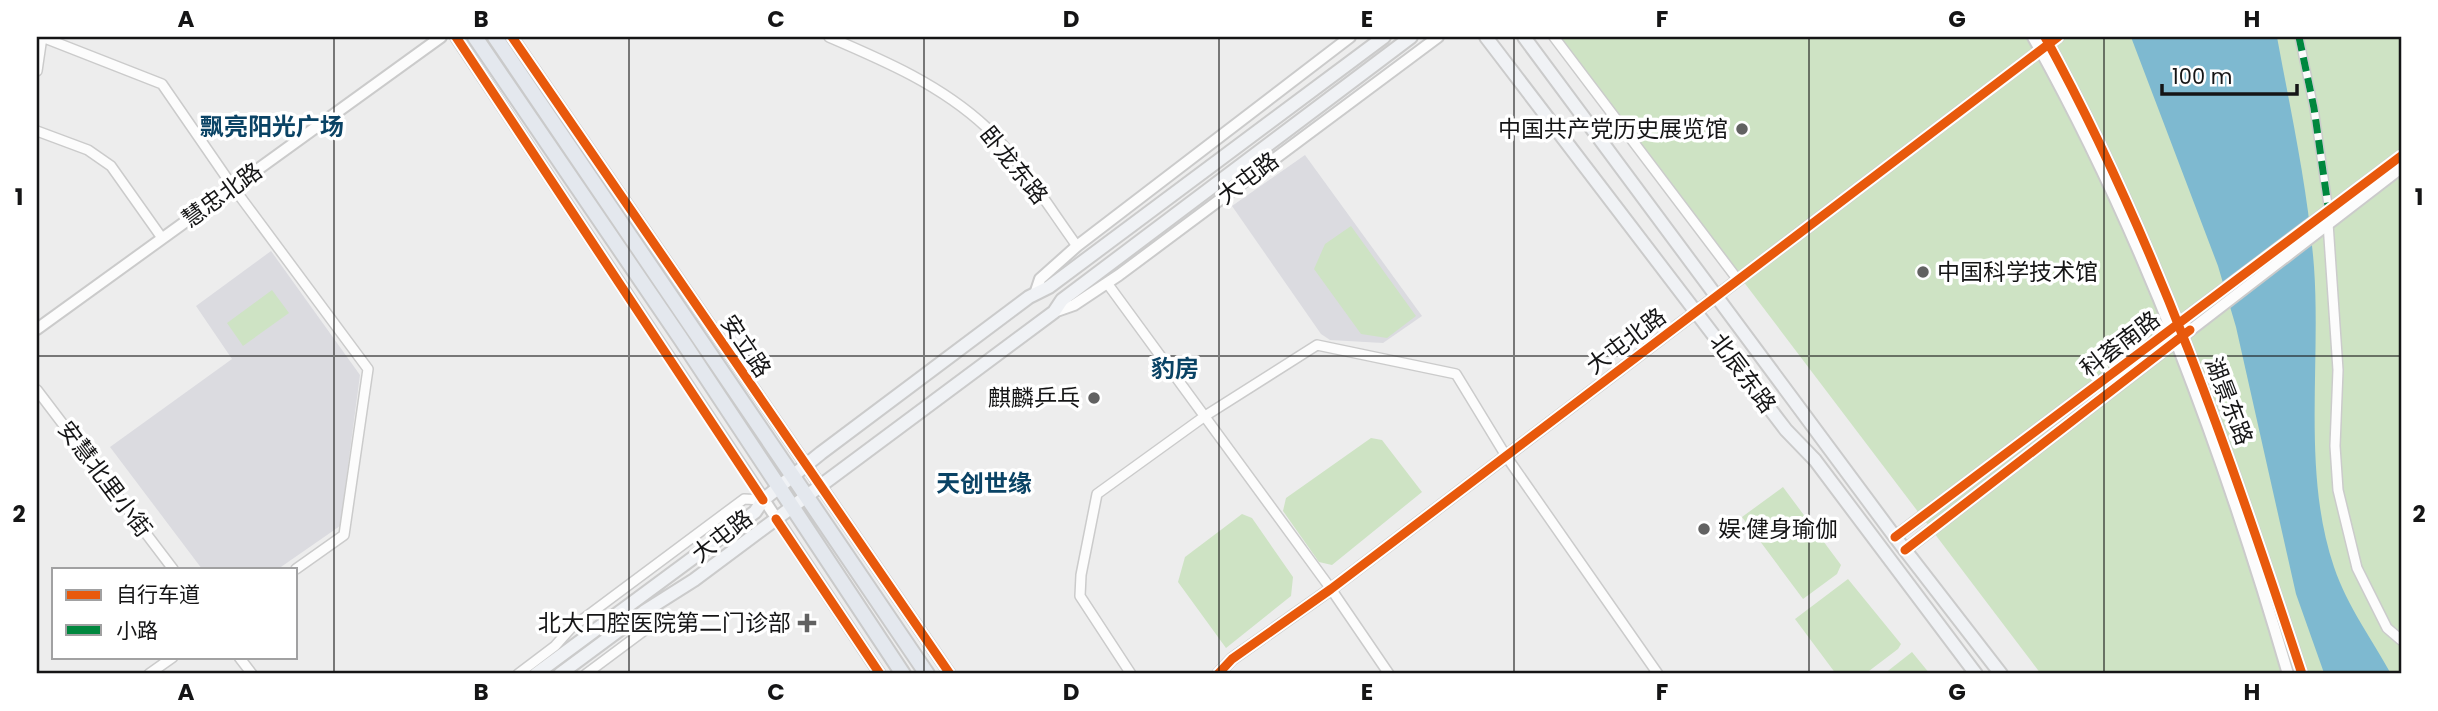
<svg xmlns="http://www.w3.org/2000/svg" width="2438" height="711" viewBox="0 0 2438 711" font-family="Poppins,'Noto Sans SC',sans-serif">
  <style>
    .built { fill: #dbdbe0 }
    .green { fill: #cee3c4 }
    .water { fill: #7eb9d0 }
    .lines { fill: none; stroke-linecap: round; stroke-linejoin: round }
    .pedestrian-casing { stroke: #cbcbcb; stroke-width: 10 }
    .minor-casing { stroke: #cbcbcb; stroke-width: 12 }
    .tertiary-casing { stroke: #cbcbcb; stroke-width: 14 }
    .secondary-casing { stroke: #cbcbcb; stroke-width: 16 }
    .primary-casing { stroke: #cacaca; stroke-width: 18 }
    .pedestrian { stroke: #fcfcfc; stroke-width: 7 }
    .minor { stroke: #fcfcfc; stroke-width: 9 }
    .tertiary { stroke: #fcfcfc; stroke-width: 10 }
    .secondary { stroke: #f0f2f5; stroke-width: 12 }
    .primary { stroke: #e4e8ee; stroke-width: 14 }
    .quiet { stroke: #00873e; stroke-width: 7; stroke-dasharray: 14 7; stroke-linecap: butt }
    .cycleway-casing { stroke: #fff; stroke-width: 13 }
    .cycleway { stroke: #e8590c; stroke-width: 9 }
    .grid { fill: none; stroke: #151516; stroke-width: 2; stroke-opacity: 0.55 }
    .poi-dot { fill: #616161; stroke: #fff; stroke-width: 2.5 }
    .labels { text-anchor: middle; stroke-width: 7; stroke-linejoin: round; paint-order: stroke }
    .poi-label { font-size: 23px; fill: #151516; stroke: #fff; text-anchor: end }
    .street-label { font-size: 23px; fill: #151516; stroke: #fff }
    .neighbourhood-label { font-size: 24px; font-weight: bold; fill: #0a4365; stroke: #fff }
    .neatline { fill: none; stroke: #151516; stroke-width: 2.5 }
    .grid-label { font-size: 23px; text-anchor: middle; font-weight: bold; fill: #151516 }
  </style>
  <rect width="100%" height="100%" fill="#ededed"/>
  <path class="built" d="M1305,155l117,161 -39,27 -53,-3 -9,-6 -89,-128z
    M271,251l89,124 -20,151 -62,43h-76l-92,-122 122,-88 -36,-53z"/>
  <path class="green" d="M1558,37h843v637h-360z
    M1351,226l65,90 -29,22 -26,-4 -47,-65 11,-25z
    M272,290l17,23 -46,33 -16,-23z
    M1371,438l11,2 40,52 -90,73 -13,-3 -36,-51 3,-13z
    M1783,487l58,78 -4,9 -34,25 -61,-82z
    M1242,514l10,4 41,59 -2,19 -65,52 -48,-66 7,-25z
    M1848,579l53,65 -3,5 -33,25h-29l-41,-55z
    M1912,652l18,22h-46z"/>
  <path class="water" d="M2131,37h146c14,76 31,152 37,230 7,98 -12,206 20,300 13,39 38,72 57,107l-67,-1 -28,-79 -60,-267 -18,-61z"/>
  <g class="lines">
    <defs>
      <path id="pedestrian" d="M2299,37l15,71 15,104"/>
      <path id="minor" d="M42,37l120,47 71,103 135,182 -24,166 -48,34
        M829,37c56,24 112,48 157,90 35,34 62,79 91,119
        M1554,37l184,243
        M37,71l5,-34
        M37,131l51,19 23,16 51,72
        M2328,223l10,147 -3,76 3,44 19,78 30,60 14,12
        M1107,283l224,306 58,85
        M37,390l136,179
        M239,657l13,17
        M149,674l24,-17
        M518,674l37,-28 16,-18 173,-129 19,1
        M586,674l59,-44v-19
        M1131,674l-51,-78 1,-21 16,-81 108,-78 112,-71 139,29 50,82 152,218"/>
      <path id="tertiary" d="M456,37l424,637
        M512,37l438,637
        M2033,37c112,200 191,418 255,637
        M2045,37c110,201 186,420 257,637
        M1036,291l4,-12 37,-33 273,-209
        M1054,312l20,-7 45,-30 319,-238
        M37,329l404,-292
        M1895,537l506,-381
        M1905,550l496,-382
        M1218,674l14,-15 99,-70 727,-552"/>
      <path id="secondary" d="M1486,37l300,393 29,30 161,214
        M1524,37l371,500 106,137
        M536,674l219,-162 8,-12 58,-47 208,-156 20,-10 335,-250
        M560,674l85,-63 49,-31 360,-268 8,-12 349,-263"/>
      <path id="primary" d="M475,37l206,302 222,335
        M495,37l432,637"/>
    </defs>
    <use href="#pedestrian" class="pedestrian-casing"/>
    <use href="#minor" class="minor-casing"/>
    <use href="#tertiary" class="tertiary-casing"/>
    <use href="#secondary" class="secondary-casing"/>
    <use href="#primary" class="primary-casing"/>
    <use href="#pedestrian" class="pedestrian"/>
    <use href="#minor" class="minor"/>
    <use href="#tertiary" class="tertiary"/>
    <use href="#secondary" class="secondary"/>
    <use href="#primary" class="primary"/>
    <path class="quiet" d="M2299,37l15,71 15,105"/>
    <defs>
      <path id="cycleway" d="M456,37l307,463
        M512,37l438,637
        M2045,37c110,201 186,420 257,637
        M776,519l104,155
        M1895,537l506,-381
        M1905,550l285,-220
        M1218,674l14,-15 99,-70 727,-552"/>
    </defs>
    <use href="#cycleway" class="cycleway-casing"/>
    <use href="#cycleway" class="cycleway"/>
  </g>
  <path class="grid" d="M334,37v637M629,37v637M924,37v637M1219,37v637M1514,37v637M1809,37v637M2104,37v637M37,356h2364"/>
  <g class="poi-dot">
    <circle cx="1742" cy="129" r="7"/>
    <circle cx="1923" cy="272" r="7"/>
    <circle cx="1094" cy="398" r="7"/>
    <circle cx="1704" cy="529" r="7"/>
    <path d="M803.5 612.5h7v7h7v7h-7v7h-7v-7h-7v-7h7z"/>
  </g>
  <g class="labels">
    <g class="poi-label">
      <text x="1728" y="137">中国共产党历史展览馆</text>
      <text x="1937" y="280" text-anchor="start">中国科学技术馆</text>
      <text x="1080" y="406">麒麟乒乓</text>
      <text x="1718" y="537" text-anchor="start">娱·健身瑜伽</text>
      <text x="791" y="631">北大口腔医院第二门诊部</text>
    </g>
    <g class="street-label">
      <text transform="translate(1014 165) rotate(51)" y="8">卧龙东路</text>
      <text transform="translate(1248 178) rotate(-37)" y="8">大屯路</text>
      <text transform="translate(222 195) rotate(-36)" y="8">慧忠北路</text>
      <text transform="translate(1626 341) rotate(-37)" y="8">大屯北路</text>
      <text transform="translate(2120 344) rotate(-37)" y="8">科荟南路</text>
      <text transform="translate(746 346) rotate(56)" y="8">安立路</text>
      <text transform="translate(1743 373) rotate(53)" y="8">北辰东路</text>
      <text transform="translate(2229 401) rotate(69)" y="8">湖景东路</text>
      <text transform="translate(105 479) rotate(53)" y="8">安慧北里小街</text>
      <text transform="translate(722 536) rotate(-38)" y="8">大屯路</text>
    </g>
    <g class="neighbourhood-label">
      <text x="272" y="135">飘亮阳光广场</text>
      <text x="1175" y="377">豹房</text>
      <text x="984" y="492">天创世缘</text>
    </g>
  </g>
  <rect width="2438" height="711" fill="none" stroke="#ffffff" stroke-width="77"/>
  <rect x="52" y="568" width="245" height="91" fill="#ffffff" stroke="#a1a1a2" stroke-width="2"/>
  <rect x="66" y="590" width="35" height="10" fill="#e8590c" stroke="#a1a1a2" stroke-width="2"/>
  <text x="116" y="602" font-size="21" fill="#151516">自行车道</text>
  <rect x="66" y="625" width="35" height="10" fill="#00873e" stroke="#a1a1a2" stroke-width="2"/>
  <text x="116" y="638" font-size="21" fill="#151516">小路</text>
  <path d="M2162 84v10h135v-10" fill="none" stroke="#151516" stroke-width="3.5"/>
  <text x="2172" y="84" font-size="21" fill="#151516" stroke="#ffffff" stroke-width="5" paint-order="stroke">100 m</text>
  <rect x="38" y="38" width="2362" height="634" class="neatline"/>
  <g class="grid-label">
    <text x="186" y="27">A</text>
    <text x="481" y="27">B</text>
    <text x="776" y="27">C</text>
    <text x="1071" y="27">D</text>
    <text x="1367" y="27">E</text>
    <text x="1662" y="27">F</text>
    <text x="1957" y="27">G</text>
    <text x="2252" y="27">H</text>
    <text x="19" y="205">1</text>
    <text x="2419" y="205">1</text>
    <text x="19" y="522">2</text>
    <text x="2419" y="522">2</text>
    <text x="186" y="700">A</text>
    <text x="481" y="700">B</text>
    <text x="776" y="700">C</text>
    <text x="1071" y="700">D</text>
    <text x="1367" y="700">E</text>
    <text x="1662" y="700">F</text>
    <text x="1957" y="700">G</text>
    <text x="2252" y="700">H</text>
  </g>
</svg>
